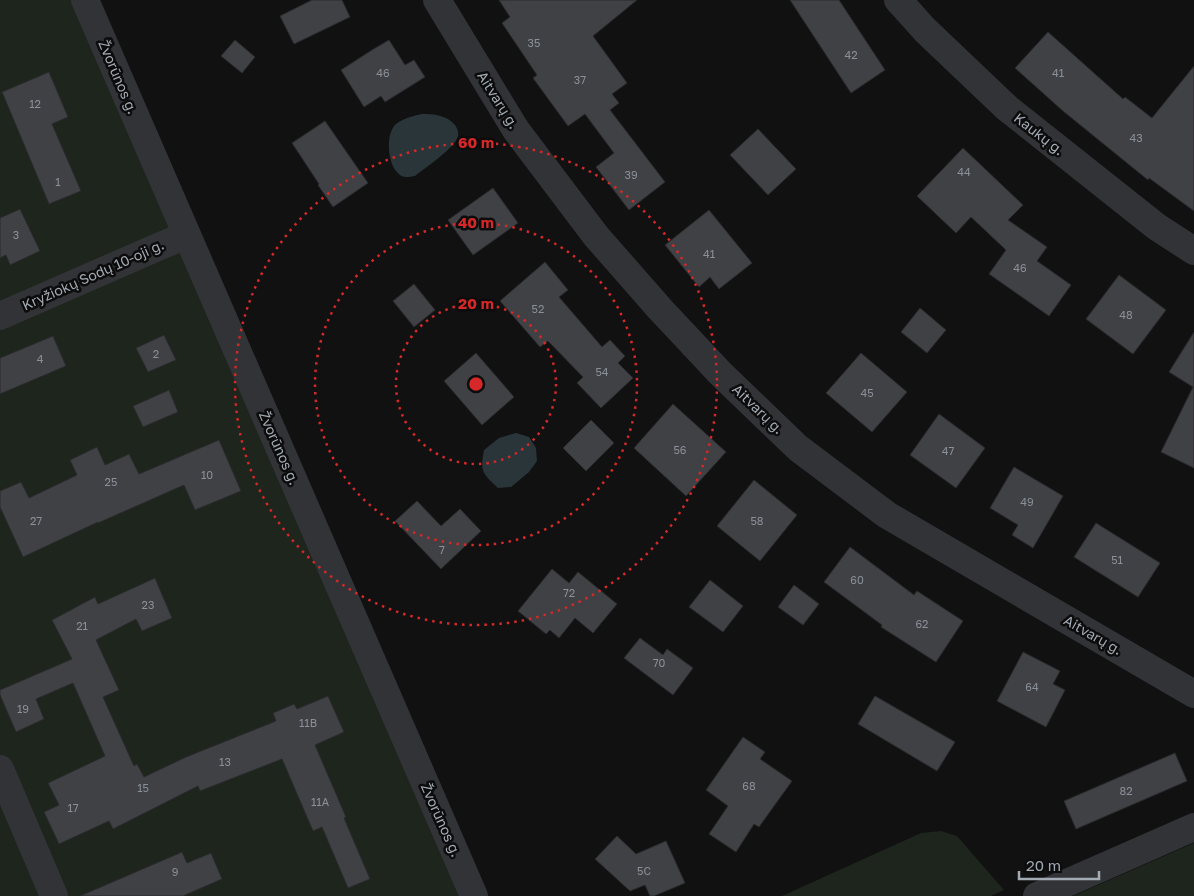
<svg xmlns="http://www.w3.org/2000/svg" width="1194" height="896" viewBox="0 0 1194 896" font-family="'Golos Text',sans-serif">
  <style>
    .green { fill: #1d251d }
    .water { fill: #2a353a }
    .building { fill: #404145; stroke: #2b2b2e }
    .lines { fill: none; stroke-linecap: round; stroke-linejoin: round }
    .minor { stroke: #323337; stroke-width: 28 }
    .ring { fill: none; stroke: #d62828; stroke-width: 2.5; stroke-dasharray: 2.5 5 }
    .labels { text-anchor: middle; stroke-width: 5; stroke-linejoin: round; paint-order: stroke }
    .number-label { font-size: 11px; fill: #8a9098 }
    .street-label { font-size: 14px; fill: #a2aab3; stroke: #0c0c0d }
    .centre { fill: #d62828; stroke: #0c0c0d; stroke-width: 2.5 }
    .ring-label { font-size: 15px; text-anchor: middle; font-weight: bold; fill: #d62828; stroke: #0c0c0d; stroke-width: 5; stroke-linejoin: round; paint-order: stroke }
  </style>
  <rect width="100%" height="100%" fill="#111112"/>
  <path class="green" d="M0,0h82l403,896h-485z
    M941,831l16,5 47,54 -13,6h-209l139,-63z
    M1194,843v53h-121z"/>
  <path class="water" d="M422,114c11,0 25,1 33,11 2,3 4,7 3,11 -2,11 -33,32 -43,40 -6,1 -11,2 -15,-1 -13,-9 -15,-41 -4,-51 8,-6 17,-8 26,-10z
    M516,433l13,4 7,11 1,13 -8,11 -18,15 -13,1c-16,-15 -18,-16 -14,-38l15,-12z"/>
  <path class="building" d="M312,0h30l8,17 -56,27 -14,-28z
    M499,0h138l-44,36 34,47 -15,11 7,9 -9,7 55,72 -36,28 -33,-43 18,-14 -29,-39 -17,12 -35,-48 4,-3 -35,-52 8,-6z
    M790,0h49l46,70 -34,23z
    M1048,32l75,67 2,-2 27,21 42,-52v145l-45,-33 -1,2 -85,-69 -48,-43z
    M235,40l20,17 -13,16 -21,-17z
    M389,40l16,25 9,-5 11,17 -40,25 -4,-6 -17,11 -23,-37 31,-20z
    M49,72l19,45 -16,7 29,67 -32,13 -47,-112z
    M325,121l43,62 -35,24 -15,-22 1,-1 -27,-41z
    M758,129l38,40 -28,26 -38,-40z
    M963,148l60,57 -15,15 39,27 -10,14 34,24 -22,31 -60,-42 17,-24 -35,-33 -15,16 -39,-37z
    M493,188l25,35 -45,32 -25,-35z
    M20,209l20,42 -30,14 -4,-10 -6,3v-40z
    M709,210l43,53 -33,26 -9,-12 -11,10 -34,-42z
    M545,262l23,28 -9,7 43,50 8,-7 15,16 -7,7 15,15 -32,30 -24,-25 6,-6 -35,-36 -8,6 -40,-46z
    M1119,275l47,35 -33,44 -47,-35z
    M414,284l21,26 -21,17 -21,-26z
    M920,308l26,22 -19,23 -26,-21z
    M1194,332v136l-33,-16 32,-65 -24,-15z
    M164,335l12,25 -28,12 -12,-24z
    M53,336l13,30 -66,28v-36z
    M476,353l38,44 -32,28 -38,-44z
    M861,353l46,39 -35,40 -46,-39z
    M169,390l9,22 -35,15 -10,-21z
    M673,404l53,48 -40,44 -52,-48z
    M939,414l46,34 -29,40 -46,-33z
    M591,420l23,23 -28,28 -23,-23z
    M219,440l22,51 -46,19 -11,-25 -86,38v-1l-75,35 -23,-50v-16l21,-9 8,16 48,-23 -7,-15 27,-13 8,18 24,-11 10,20z
    M1014,467l49,29 -30,52 -21,-13 6,-10 -28,-17z
    M754,480l43,35 -37,46 -43,-35z
    M417,501l24,25 19,-17 21,22 -40,38 -46,-48z
    M1096,523l64,40 -22,34 -64,-40z
    M850,547l64,48 3,-4 46,30 -27,41 -55,-35 1,-2 -58,-43z
    M552,569l17,14 9,-11 39,32 -24,29 -18,-15 -16,20 -9,-8 -4,4 -28,-23z
    M155,578l17,40 -30,13 -6,-12 -40,21 23,50 -16,7 31,69 3,-2 7,13 42,-20 90,-36 -3,-8 21,-9 3,5 31,-13 16,36 -29,13 31,72 -2,1 26,61 -22,9 -26,-61 -9,4 -31,-72 -82,32 -2,-5 -85,43 -4,-8 -50,23 -15,-32 15,-7 -11,-22 57,-27 -32,-73 -37,16 8,20 -28,13 -16,-37v-5l72,-31 -20,-39 43,-23 3,7z
    M710,580l33,26 -20,26 -34,-25z
    M794,585l25,19 -16,21 -25,-18z
    M640,638l23,17 4,-6 26,19 -20,27 -49,-37z
    M1023,652l37,19 -7,13 12,6 -19,37 -49,-26z
    M875,696l80,46 -18,29 -79,-47z
    M743,737l22,15 -5,7 32,22 -33,46 -5,-3 -18,28 -27,-18 19,-28 -22,-16z
    M1175,753l12,28 -111,48 -12,-28z
    M617,836l19,18 30,-13 19,42 -31,13h-4l-5,-11 -15,6 -35,-32z
    M182,852l5,11 24,-10 11,26 -39,17h-103z"/>
  <g class="lines">
    <path class="minor" d="M85,0l389,896
      M437,0l79,130 80,106 64,73 60,64 78,75 89,67 307,179
      M898,0l27,30 82,78 150,119 37,24
      M0,316l151,-66 35,-15
      M0,769l54,127
      M1037,896l157,-69"/>
  </g>
  <g class="ring">
    <circle cx="476" cy="384" r="80"/>
    <circle cx="476" cy="384" r="161"/>
    <circle cx="476" cy="384" r="241"/>
  </g>
  <g class="labels">
    <g class="number-label">
      <text x="534" y="47">35</text>
      <text x="851" y="59">42</text>
      <text x="383" y="77">46</text>
      <text x="1058" y="77">41</text>
      <text x="580" y="84">37</text>
      <text x="35" y="108">12</text>
      <text x="1136" y="142">43</text>
      <text x="964" y="176">44</text>
      <text x="631" y="179">39</text>
      <text x="58" y="186">1</text>
      <text x="16" y="239">3</text>
      <text x="709" y="258">41</text>
      <text x="1020" y="272">46</text>
      <text x="538" y="313">52</text>
      <text x="1126" y="319">48</text>
      <text x="156" y="358">2</text>
      <text x="40" y="363">4</text>
      <text x="602" y="376">54</text>
      <text x="867" y="397">45</text>
      <text x="680" y="454">56</text>
      <text x="948" y="455">47</text>
      <text x="207" y="479">10</text>
      <text x="111" y="486">25</text>
      <text x="1027" y="506">49</text>
      <text x="36" y="525">27</text>
      <text x="757" y="525">58</text>
      <text x="442" y="554">7</text>
      <text x="1117" y="564">51</text>
      <text x="857" y="584">60</text>
      <text x="569" y="597">72</text>
      <text x="148" y="609">23</text>
      <text x="922" y="628">62</text>
      <text x="82" y="630">21</text>
      <text x="659" y="667">70</text>
      <text x="1032" y="691">64</text>
      <text x="23" y="713">19</text>
      <text x="308" y="727">11B</text>
      <text x="225" y="766">13</text>
      <text x="749" y="790">68</text>
      <text x="143" y="792">15</text>
      <text x="1126" y="795">82</text>
      <text x="320" y="806">11A</text>
      <text x="73" y="812">17</text>
      <text x="644" y="875">5C</text>
      <text x="175" y="876">9</text>
    </g>
    <g class="street-label">
      <text transform="translate(118 77) rotate(67)" y="5">Žvorūnos g.</text>
      <text transform="translate(498 100) rotate(58)" y="5">Aitvarų g.</text>
      <text transform="translate(1039 134) rotate(38)" y="5">Kaukų g.</text>
      <text transform="translate(93 275) rotate(-24)" y="5">Kryžiokų Sodų 10-oji g.</text>
      <text transform="translate(758 409) rotate(44)" y="5">Aitvarų g.</text>
      <text transform="translate(279 448) rotate(66)" y="5">Žvorūnos g.</text>
      <text transform="translate(1093 635) rotate(30)" y="5">Aitvarų g.</text>
      <text transform="translate(441 820) rotate(66)" y="5">Žvorūnos g.</text>
    </g>
  </g>
  <circle cx="476" cy="384" r="8" class="centre"/>
  <g class="ring-label">
    <text x="476" y="148">60 m</text>
    <text x="476" y="228">40 m</text>
    <text x="476" y="309">20 m</text>
  </g>
  <path d="M1019 871v8h80v-8" fill="none" stroke="#a2aab3" stroke-width="2.5"/>
  <text x="1026" y="871" font-size="15" fill="#a2aab3" stroke="#0c0c0d" stroke-width="4" paint-order="stroke">20 m</text>
</svg>
